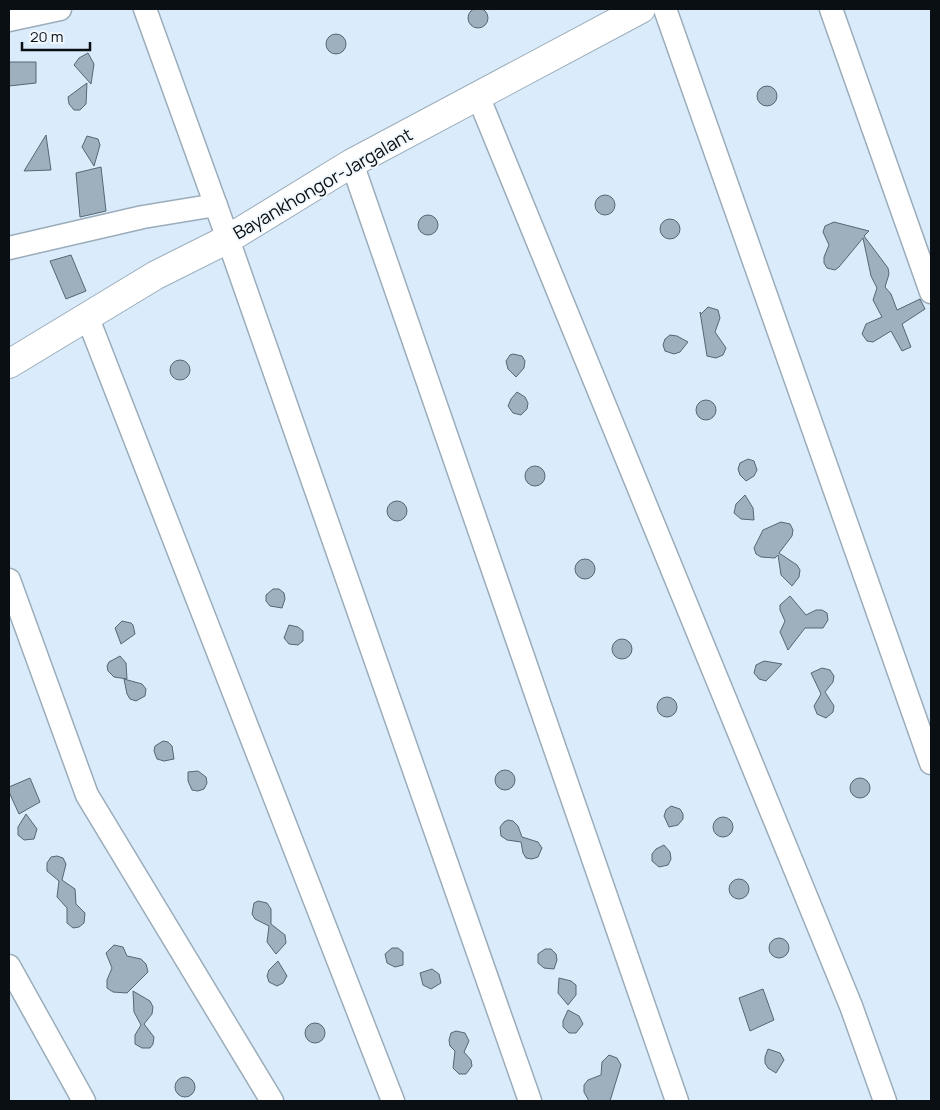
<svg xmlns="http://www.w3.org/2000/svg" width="940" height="1110" viewBox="0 0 940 1110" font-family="Manrope,sans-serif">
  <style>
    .building { fill: #9eb0be; stroke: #566673 }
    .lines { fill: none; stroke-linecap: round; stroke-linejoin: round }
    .street-casing { stroke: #9bacba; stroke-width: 25 }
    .secondary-casing { stroke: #9bacba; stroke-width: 30 }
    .street { stroke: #fff; stroke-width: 22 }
    .secondary { stroke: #fff; stroke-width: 28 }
    .labels { text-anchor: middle; stroke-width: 4; stroke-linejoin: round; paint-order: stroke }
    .street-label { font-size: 18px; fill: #090f13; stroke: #f0f8fe }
  </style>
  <rect width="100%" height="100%" fill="#daecfb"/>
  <path class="building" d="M468 18a10 10 0 1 1 20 0a10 10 0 1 1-20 0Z
    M326 44a10 10 0 1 1 20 0a10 10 0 1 1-20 0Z
    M88,53l6,11 -3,20 -17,-19 5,-7z
    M9,62h27v21l-27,3z
    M87,83l-1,21 -6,6h-6l-5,-6 -1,-7z
    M757 96a10 10 0 1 1 20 0a10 10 0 1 1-20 0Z
    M46,135l5,35 -27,1z
    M87,136l11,3 2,6 -6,21 -12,-19z
    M101,167l5,44 -26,6 -4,-44z
    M595 205a10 10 0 1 1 20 0a10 10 0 1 1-20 0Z
    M418 225a10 10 0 1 1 20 0a10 10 0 1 1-20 0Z
    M660 229a10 10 0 1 1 20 0a10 10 0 1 1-20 0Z
    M834,222l35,9 -5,5 24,32 1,6 -4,13 6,7 6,16 23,-11 5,10 -23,15 9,23 -9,4 -11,-20 -18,11 -6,-1 -5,-7 4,-10 16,-7 -9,-17 4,-12 -6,-12 -8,-38 -24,29 -4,3 -8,-2 -3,-5v-6l5,-12 -6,-13 2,-6z
    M71,255l15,36 -20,8 -16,-38z
    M708,307l10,3 2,8 -5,14 11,16 -3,7 -7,3 -9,-2 -7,-44 1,2z
    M670,335l7,1 11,6 -8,10 -6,2 -9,-3 -2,-6 2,-6z
    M513,354l9,2 3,5 -1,7 -8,9 -8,-8 -2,-8 4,-6z
    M170 370a10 10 0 1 1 20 0a10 10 0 1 1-20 0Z
    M517,392l8,5 3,6 -1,6 -6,6 -8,-2 -5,-7 3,-7z
    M696 410a10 10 0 1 1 20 0a10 10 0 1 1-20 0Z
    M748,459l6,2 3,9 -3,6 -8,5 -6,-6 -2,-6 2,-6z
    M525 476a10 10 0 1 1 20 0a10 10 0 1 1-20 0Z
    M745,495l8,13 1,12 -13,-1 -7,-6 2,-9z
    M387 511a10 10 0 1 1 20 0a10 10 0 1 1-20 0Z
    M781,522l9,2 3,6 -1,6 -13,17 18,12 3,5 -1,7 -7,9 -11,-11 -3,-20 -3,3 -14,-1 -5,-3 -2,-6 9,-18z
    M575 569a10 10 0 1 1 20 0a10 10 0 1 1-20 0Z
    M273,589h6l5,4 1,6 -3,9 -12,-2 -4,-5v-6z
    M790,596l16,19 10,-5h6l5,3 1,7 -5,8h-18l-17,22 -8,-18 5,-11 -5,-11v-5z
    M122,621l9,2 2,2 2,9 -14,10 -6,-16z
    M289,625l9,2 5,4v10l-5,4 -9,-1 -5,-6z
    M612 649a10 10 0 1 1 20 0a10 10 0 1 1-20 0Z
    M120,656l6,7 1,16 -13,-2 -6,-6 -1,-5 2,-4z
    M764,661l18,3 -16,17 -7,-2 -5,-6 2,-8z
    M822,668l8,2 4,6 -1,6 -8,10 9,14 -1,6 -7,6 -9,-4 -3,-8 7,-12 -10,-21z
    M124,679l18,5 4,5 -1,7 -9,5 -6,-2 -3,-5z
    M657 707a10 10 0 1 1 20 0a10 10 0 1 1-20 0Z
    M163,741l5,1 4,4 2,13 -10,2 -7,-2 -3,-8 1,-5z
    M495 780a10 10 0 1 1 20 0a10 10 0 1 1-20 0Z
    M198,771l8,6 1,6 -3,6 -6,2 -6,-1 -4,-9v-9z
    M30,778l10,24 -21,12 -10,-22v-5z
    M850 788a10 10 0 1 1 20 0a10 10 0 1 1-20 0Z
    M671,806l9,3 3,5v5l-5,6 -9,2 -5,-11 2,-6z
    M26,814l11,15 -3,10 -10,1 -6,-5v-8z
    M713 827a10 10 0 1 1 20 0a10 10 0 1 1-20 0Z
    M508,820l5,1 5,5 4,11 16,5 4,6 -4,9 -6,2 -6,-1 -3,-5 -2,-11 -14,-2 -6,-4 -1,-9 4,-5z
    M664,845l6,7 1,7 -3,6 -9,2 -7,-6v-7l4,-5z
    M57,856l6,2 3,6 -4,16 13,9 1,15 9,9 -1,10 -5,4 -6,1 -6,-5v-15l-10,-11 2,-16 -12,-10v-8l4,-6z
    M729 889a10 10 0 1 1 20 0a10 10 0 1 1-20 0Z
    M258,901l9,2 4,6v15l14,11 1,8 -10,11 -9,-12 2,-16 -14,-7 -3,-5 2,-11z
    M769 948a10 10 0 1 1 20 0a10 10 0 1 1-20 0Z
    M114,945l9,2 4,9 14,3 5,5 2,8 -21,21 -14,-1 -6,-4v-8l5,-12 -6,-15z
    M392,948h6l5,4v13l-8,2 -8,-4 -2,-9z
    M545,949h6l5,5 1,6 -3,9 -10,-1 -6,-5v-9z
    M278,961l9,15 -4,7 -6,3 -8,-4 -2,-6 2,-6z
    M432,969l7,5 2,9 -10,6 -8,-4 -3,-12z
    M559,978l12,3 5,4v10l-8,10 -10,-12z
    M763,989l11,31 -24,11 -11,-33z
    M133,991l17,10 3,6 -1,7 -8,10 10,13 -1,7 -3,4h-8l-7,-4v-9l6,-10 -7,-13z
    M568,1010l11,6 4,8 -7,9h-7l-6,-6v-6z
    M305 1033a10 10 0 1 1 20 0a10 10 0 1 1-20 0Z
    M456,1031l9,2 4,8 -5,11 7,8 1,6 -6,8h-7l-6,-6 2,-17 -5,-5 -1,-6 2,-7z
    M768,1049l12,4 4,7 -8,13 -8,-5 -3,-5v-6z
    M609,1055l8,3 4,7 -11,36h-21l-5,-9v-7l4,-5 13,-5 1,-13z
    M175 1087a10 10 0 1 1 20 0a10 10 0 1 1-20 0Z"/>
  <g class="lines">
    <defs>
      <path id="street" d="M145,9l83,230 302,862
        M665,9l266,754
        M831,9l100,283
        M9,20l51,-11
        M478,96l373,910 34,95
        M352,163l325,938
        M9,248l134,-31 73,-12
        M87,316l306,785
        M9,580l78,215 185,306
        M9,966l75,135"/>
      <path id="secondary" d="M9,364l147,-89 72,-36 124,-76 289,-154"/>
    </defs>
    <use href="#street" class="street-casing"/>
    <use href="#secondary" class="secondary-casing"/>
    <use href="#street" class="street"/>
    <use href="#secondary" class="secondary"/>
  </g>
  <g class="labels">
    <g class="street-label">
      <text transform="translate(323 184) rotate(-30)" y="6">Bayankhongor-Jargalant</text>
    </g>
  </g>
  <rect width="940" height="1110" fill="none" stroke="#090f13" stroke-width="20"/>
  <path d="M22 42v8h68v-8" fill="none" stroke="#090f13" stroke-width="2.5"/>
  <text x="30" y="42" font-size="15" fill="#090f13" stroke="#f0f8fe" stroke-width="4" paint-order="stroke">20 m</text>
</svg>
